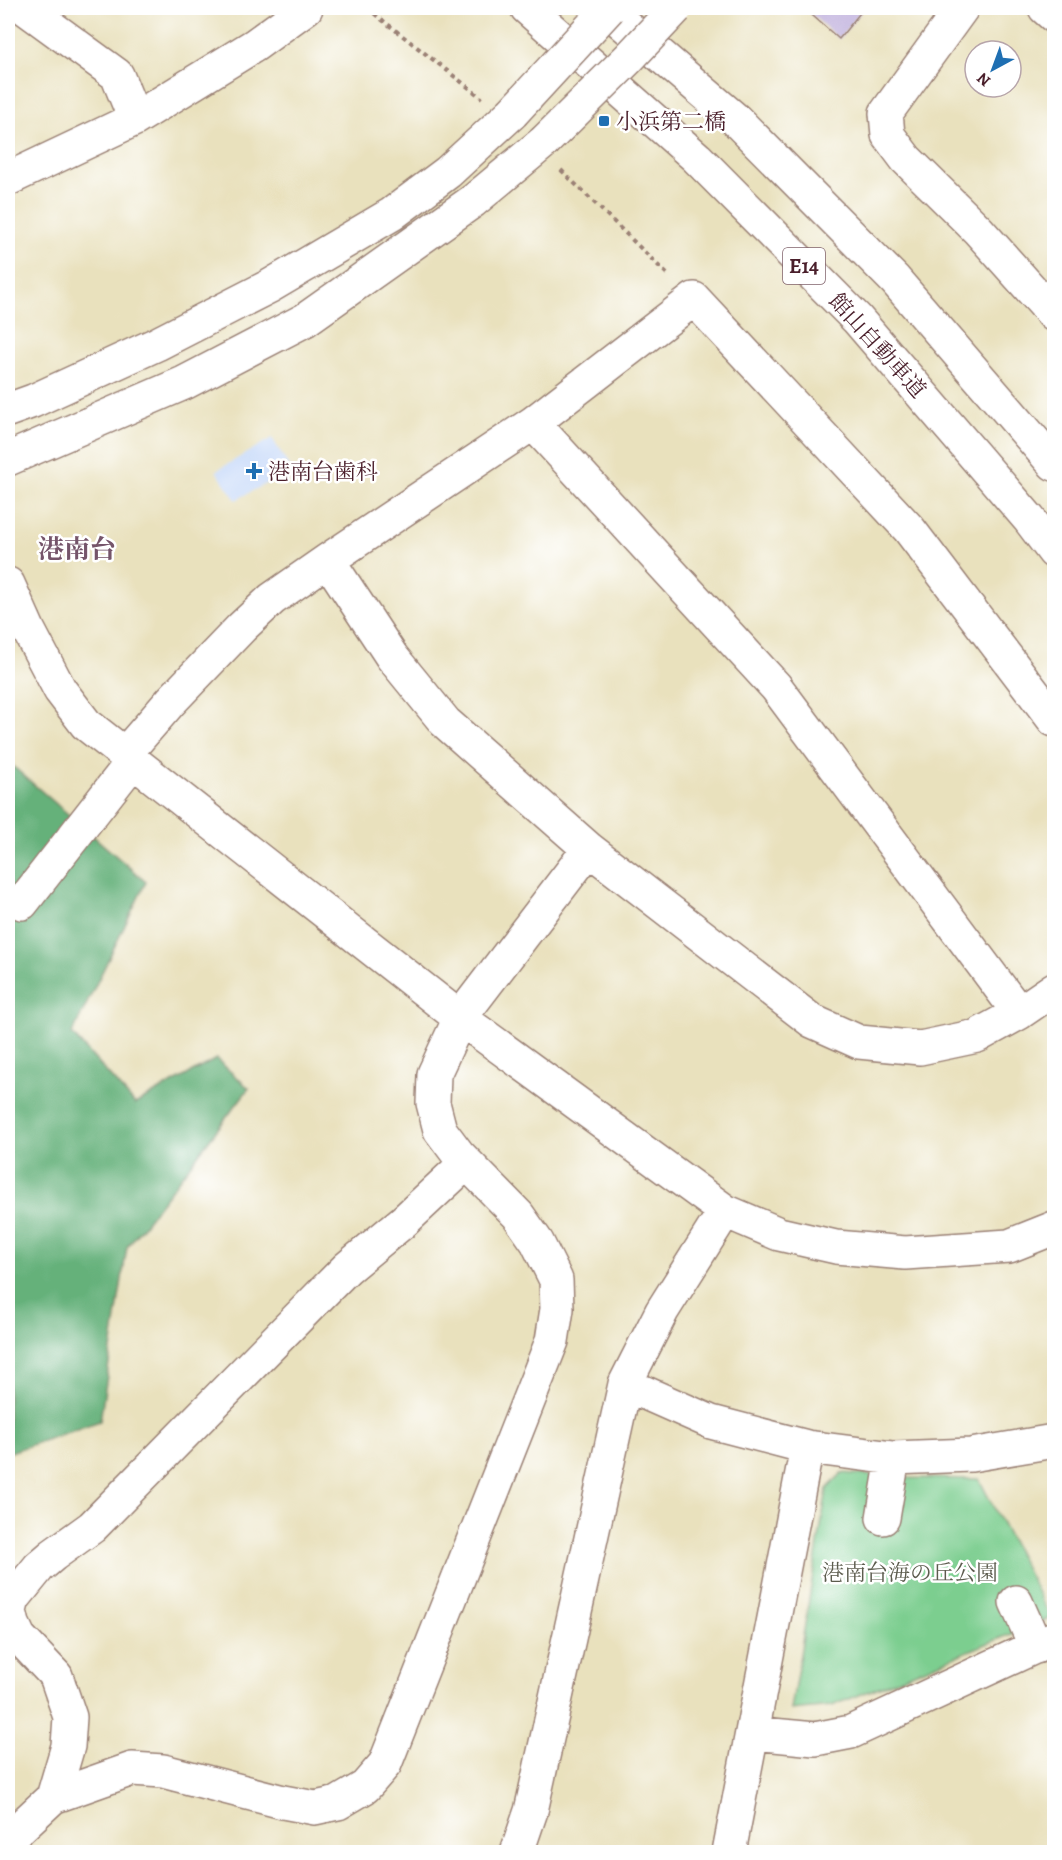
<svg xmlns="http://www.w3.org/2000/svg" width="1062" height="1860" viewBox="0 0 1062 1860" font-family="Alegreya,'Noto Serif JP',serif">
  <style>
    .built { fill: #cadcf9 }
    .green { fill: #7cce8f; stroke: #63765d; stroke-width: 1.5 }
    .forest { fill: #65b17a; stroke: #586852; stroke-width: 1.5 }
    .building { fill: #c4b6df }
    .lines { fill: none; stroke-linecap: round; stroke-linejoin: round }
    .minor-casing { stroke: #9a8074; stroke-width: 36 }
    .highway-casing { stroke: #9a8074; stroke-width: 36 }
    .path { stroke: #9a8074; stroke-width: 4; stroke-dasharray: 4.5 4.5; stroke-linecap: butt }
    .minor { stroke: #fff; stroke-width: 33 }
    .highway { stroke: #fff; stroke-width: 33 }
    .minor-bridge-casing { stroke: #9a8074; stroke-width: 36; stroke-linecap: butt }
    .minor-bridge { stroke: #fff; stroke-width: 33 }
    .poi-dot { fill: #1f6fb2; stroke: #fff; stroke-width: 2 }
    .labels { text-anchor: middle; stroke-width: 5; stroke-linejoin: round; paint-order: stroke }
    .shield { fill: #fff; stroke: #80626b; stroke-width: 1.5 }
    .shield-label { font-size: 21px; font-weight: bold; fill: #4a1f2b }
    .poi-label { font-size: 22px; fill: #4a1f2b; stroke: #fff; text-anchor: start }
    .street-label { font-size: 22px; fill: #4a1f2b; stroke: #fff }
    .park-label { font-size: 22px; fill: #5c5c4e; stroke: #fff }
    .quarter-label { font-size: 26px; font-weight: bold; fill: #75546a; stroke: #fff }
  </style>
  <rect width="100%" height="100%" fill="#fff"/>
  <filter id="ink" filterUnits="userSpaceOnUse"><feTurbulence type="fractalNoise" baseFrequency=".0167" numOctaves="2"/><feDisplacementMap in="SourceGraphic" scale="12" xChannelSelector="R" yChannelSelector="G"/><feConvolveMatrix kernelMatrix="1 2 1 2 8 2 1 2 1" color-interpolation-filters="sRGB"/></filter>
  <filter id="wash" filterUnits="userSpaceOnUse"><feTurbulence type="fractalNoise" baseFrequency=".008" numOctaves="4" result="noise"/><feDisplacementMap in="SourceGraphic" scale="24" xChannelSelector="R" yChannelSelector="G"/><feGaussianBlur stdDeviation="1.35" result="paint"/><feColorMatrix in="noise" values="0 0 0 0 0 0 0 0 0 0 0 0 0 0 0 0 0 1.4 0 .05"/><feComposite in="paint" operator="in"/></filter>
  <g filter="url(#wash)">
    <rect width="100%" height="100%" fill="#e9e1bd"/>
    <path class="built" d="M272,438l19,32 -55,30 -20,-29z"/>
    <path class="green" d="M842,1473l61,5 76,1 72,139 -219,88 -41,4 36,-221z"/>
    <path class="forest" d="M8,762l138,120 -74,152 63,70 81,-45 33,29 -122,159 -27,174 -92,32z"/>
    <g id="blocks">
      <path class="building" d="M804,8h60l-25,31z"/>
    </g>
  </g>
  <g filter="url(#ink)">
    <use href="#blocks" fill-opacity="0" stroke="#9a8074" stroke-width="1.5"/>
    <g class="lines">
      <defs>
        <path id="minor" d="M25,8l92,67 18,44
          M962,8l-76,105 2,22 18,24 72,71 76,85
          M1045,8l9,8
          M8,179l127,-60 120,-74 51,-37
          M8,410l25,-9 124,-57 113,-58 122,-72 56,-42 64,-59
          M533,423l243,264 243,326
          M8,459l176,-76 121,-63 168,-119 71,-59
          M328,560l64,97 53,65 144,127 223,172 47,21 61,6 57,-12 42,-23 35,-24
          M8,584l21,47 31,59 26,34 374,294 265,193 54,23 57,13 69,6 104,-7 45,-18
          M125,754l46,-53 71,-74 30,-28 56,-39 205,-137 161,-124 215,230 145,191
          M22,903l111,-142
          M625,1384l86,38 96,25 86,11 78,-3 83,-14
          M883,1518l10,-60
          M1016,1602l20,45
          M752,1733l63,6 36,-7 203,-94
          M53,1797l15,-51 2,-29 -14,-41 -37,-39 -6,-13 -3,-13 3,-12 26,-32 14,-12 39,-28 255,-259 57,-47 62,-58
          M8,1839l45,-42 79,-28 31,2 120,31 32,6 23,-5 27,-16 20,-23 167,-423 5,-32 -1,-29 -19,-38 -19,-27 -60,-61 -18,-24 -7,-27 1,-29 26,-56 129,-169
          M517,1852l14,-41 94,-427 37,-73 63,-100
          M729,1852l78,-405"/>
        <path id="highway" d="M527,8l170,150 160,161 172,200 25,33
          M605,8l131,112 159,160 159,184"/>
      </defs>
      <use href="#minor" class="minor-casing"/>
      <use href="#highway" class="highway-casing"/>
      <path class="path" d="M367,8l115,90
        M561,170l108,106"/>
      <use href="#minor" class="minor"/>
      <use href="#highway" class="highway"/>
      <defs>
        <path id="minor-bridge" d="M512,113l97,-105
          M544,142l84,-83 48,-51"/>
      </defs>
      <use href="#minor-bridge" class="minor-bridge-casing"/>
      <use href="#minor-bridge" class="minor-bridge"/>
    </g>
  </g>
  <g class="poi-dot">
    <rect x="598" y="115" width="12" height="12" rx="3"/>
    <path d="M251 462h6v6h6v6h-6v6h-6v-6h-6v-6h6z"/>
  </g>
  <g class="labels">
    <rect class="shield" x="783" y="248" width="42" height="36" rx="4.5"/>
    <g class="shield-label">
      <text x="804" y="273">E14</text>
    </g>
    <g class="poi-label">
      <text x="616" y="129">小浜第二橋</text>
      <text x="268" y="479">港南台歯科</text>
    </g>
    <g class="street-label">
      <text transform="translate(878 345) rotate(48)" y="8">館山自動車道</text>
    </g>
    <g class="park-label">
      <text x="910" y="1580">港南台海の丘公園</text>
    </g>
    <g class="quarter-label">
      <text x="77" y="558">港南台</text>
    </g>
  </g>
  <rect width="1062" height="1860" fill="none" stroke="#fff" stroke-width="30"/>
  <g transform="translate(993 69) rotate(221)"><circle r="28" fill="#ffffff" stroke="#b7a5aa" stroke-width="1.5"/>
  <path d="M0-4.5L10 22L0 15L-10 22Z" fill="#1f6fb2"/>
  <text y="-9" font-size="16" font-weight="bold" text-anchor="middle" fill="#4a1f2b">N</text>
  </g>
</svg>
